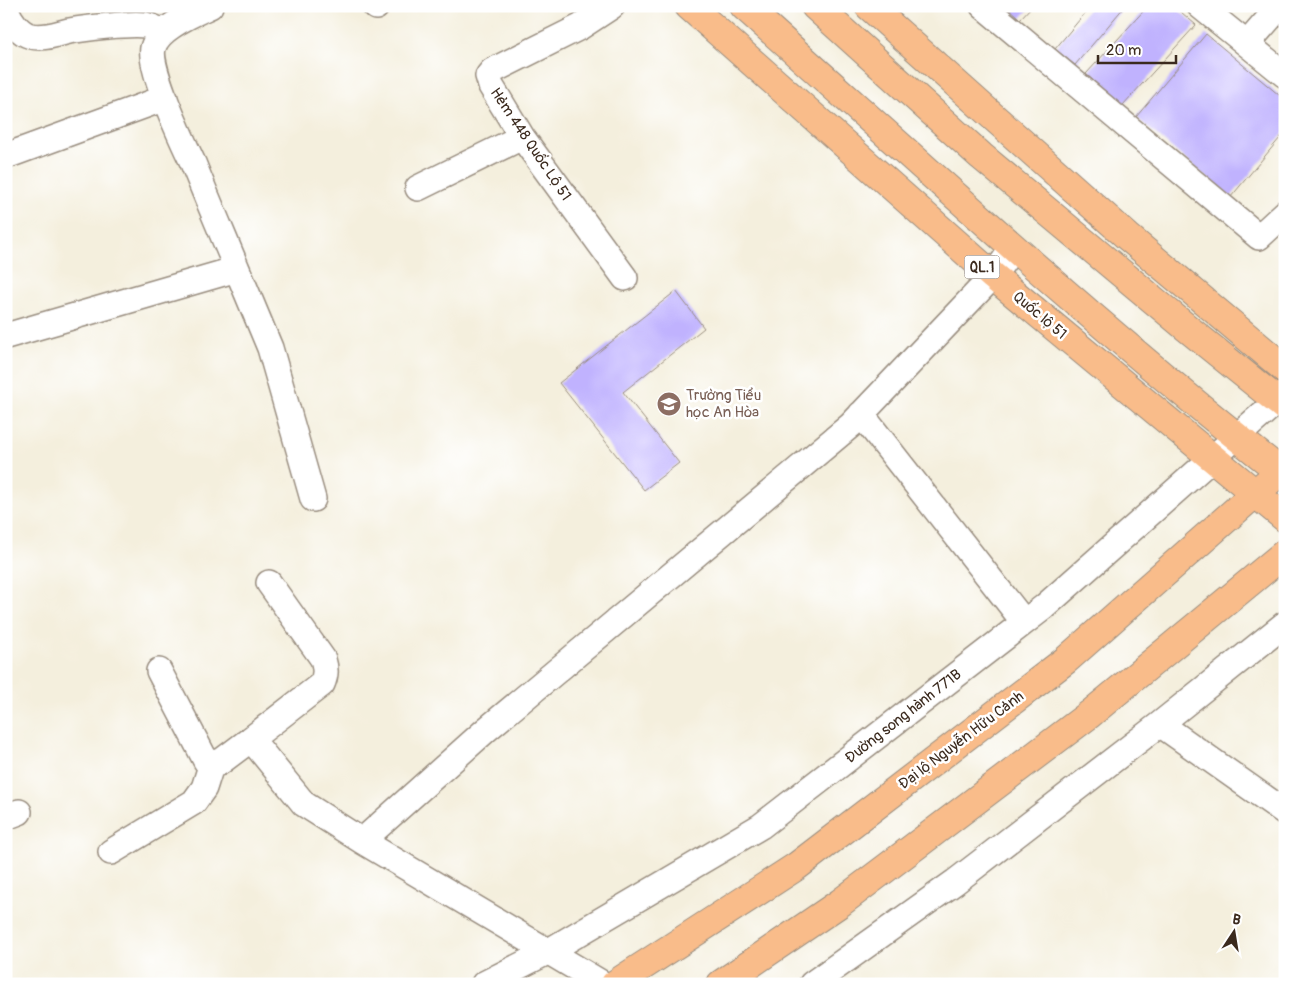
<svg xmlns="http://www.w3.org/2000/svg" width="1291" height="990" viewBox="0 0 1291 990" font-family="Pangolin,sans-serif">
  <style>
    .building { fill: #c0b2fe }
    .lines { fill: none; stroke-linecap: round; stroke-linejoin: round }
    .minor-casing { stroke: #988c7e; stroke-width: 28 }
    .major-casing { stroke: #988c7e; stroke-width: 30 }
    .highway-casing { stroke: #988c7e; stroke-width: 30 }
    .minor { stroke: #fff; stroke-width: 25 }
    .major { stroke: #f9bc8a; stroke-width: 28 }
    .highway { stroke: #f9bc8a; stroke-width: 28 }
    .labels { text-anchor: middle; stroke-width: 5; stroke-linejoin: round; paint-order: stroke }
    .shield { fill: #fff; stroke: #766a62; stroke-width: 1 }
    .shield-label { font-size: 14px; font-weight: bold; fill: #3b2a1e }
    .street-label { font-size: 15px; fill: #3b2a1e; stroke: #fff }
    .education-label { font-size: 15px; fill: #785e54; stroke: #fff; text-anchor: start }
  </style>
  <rect width="100%" height="100%" fill="#fff"/>
  <filter id="ink" filterUnits="userSpaceOnUse"><feTurbulence type="fractalNoise" baseFrequency=".02" numOctaves="2"/><feDisplacementMap in="SourceGraphic" scale="10" xChannelSelector="R" yChannelSelector="G"/><feConvolveMatrix kernelMatrix="1 2 1 2 8 2 1 2 1" color-interpolation-filters="sRGB"/></filter>
  <filter id="wash" filterUnits="userSpaceOnUse"><feTurbulence type="fractalNoise" baseFrequency=".0096" numOctaves="4" result="noise"/><feDisplacementMap in="SourceGraphic" scale="20" xChannelSelector="R" yChannelSelector="G"/><feGaussianBlur stdDeviation="1.12" result="paint"/><feColorMatrix in="noise" values="0 0 0 0 0 0 0 0 0 0 0 0 0 0 0 0 0 1.4 0 .05"/><feComposite in="paint" operator="in"/></filter>
  <g filter="url(#wash)">
    <rect width="100%" height="100%" fill="#f4efdd"/>
    <g id="blocks">
      <path class="building" d="M1006,6h26l-12,13z
        M1091,6h34l-50,59 -20,-16z
        M1148,6h26l22,19 -74,81 -36,-32z
        M1206,34l79,66v32l-55,66 -94,-81z
        M676,291l28,37 -81,64 56,71 -35,27 -85,-107z"/>
    </g>
  </g>
  <g filter="url(#ink)">
    <use href="#blocks" fill-opacity="0" stroke="#988c7e" stroke-width="1"/>
    <g class="lines">
      <defs>
        <path id="minor" d="M375,6l1,1
          M612,6l-32,21 -88,44 -4,5 3,10 31,51 103,141
          M983,6l276,231 26,-24
          M1200,6l85,69
          M6,9c4,11 13,24 25,27 13,3 25,-2 38,-5 18,-3 59,-8 77,-6 6,1 12,5 18,7
          M1247,44l33,-38
          M6,156l159,-58
          M418,188l104,-51
          M237,269l33,79 43,151
          M6,336l231,-67c-15,-36 -30,-71 -44,-106 -10,-21 -45,-95 -40,-115 5,-20 40,-34 57,-42
          M861,414l163,208
          M269,583l54,76c3,10 3,16 -1,25l-71,55 53,65 58,37 241,143
          M159,671l47,90 13,2 32,-24
          M1160,724l125,88
          M6,817l13,-5
          M362,841l124,-111 365,-305 142,-149 20,-28
          M111,852l83,-50 10,-14 8,-25
          M484,984l65,-33 212,-125 283,-219 241,-213
          M812,984l143,-102 205,-158 125,-100"/>
        <path id="major" d="M689,6l304,270 292,242
          M869,6l259,231 157,132
          M615,984l182,-118 269,-206 219,-193
          M721,984l119,-81 250,-189 195,-161"/>
        <path id="highway" d="M744,6c178,159 353,322 541,469
          M815,6l166,150 206,172 98,79"/>
      </defs>
      <use href="#minor" class="minor-casing"/>
      <use href="#major" class="major-casing"/>
      <use href="#highway" class="highway-casing"/>
      <use href="#minor" class="minor"/>
      <use href="#major" class="major"/>
      <use href="#highway" class="highway"/>
    </g>
  </g>
  <defs>
    <symbol id="school-disc" viewBox="-11 -11 22 22"><circle r="9.5" fill="#8d6e63" stroke="#fff"/><path d="M0-5L7-2L0 1L-7-2ZM-4 1L0 2.5L4 1V4Q0 6-4 4Z" fill="#fff"/></symbol>
  </defs>
  <g fill-rule="evenodd">
    <use href="#school-disc" x="655" y="390" width="28" height="28"/>
  </g>
  <g class="labels">
    <rect class="shield" x="964.5" y="255.5" width="35" height="23" rx="4"/>
    <g class="shield-label">
      <text x="982" y="272">QL.1</text>
    </g>
    <g class="street-label">
      <text transform="translate(531 144) rotate(56)" y="5">Hẻm 448 Quốc Lộ 51</text>
      <text transform="translate(1040 315) rotate(40)" y="5">Quốc lộ 51</text>
      <text transform="translate(903 716) rotate(-38)" y="5">Đường song hành 771B</text>
      <text transform="translate(961 740) rotate(-37)" y="5">Đại lộ Nguyễn Hữu Cảnh</text>
    </g>
    <g class="education-label">
      <text x="686" y="400">Trường Tiểu<tspan x="686" dy="17">học An Hòa</tspan></text>
    </g>
  </g>
  <rect width="1291" height="990" fill="none" stroke="#fff" stroke-width="25"/>
  <g transform="translate(1234 932) rotate(12)" stroke="#ffffff" stroke-width="4" paint-order="stroke">
  <path d="M0-4L9 19L0 12L-9 19Z" fill="#3b2a1e"/>
  <text y="-8" font-size="14" font-weight="bold" text-anchor="middle" fill="#3b2a1e">B</text>
  </g>
  <path d="M1098 55v8h78v-8" fill="none" stroke="#3b2a1e" stroke-width="2.5"/>
  <text x="1106" y="55" font-size="15" fill="#3b2a1e" stroke="#ffffff" stroke-width="4" paint-order="stroke">20 m</text>
</svg>
